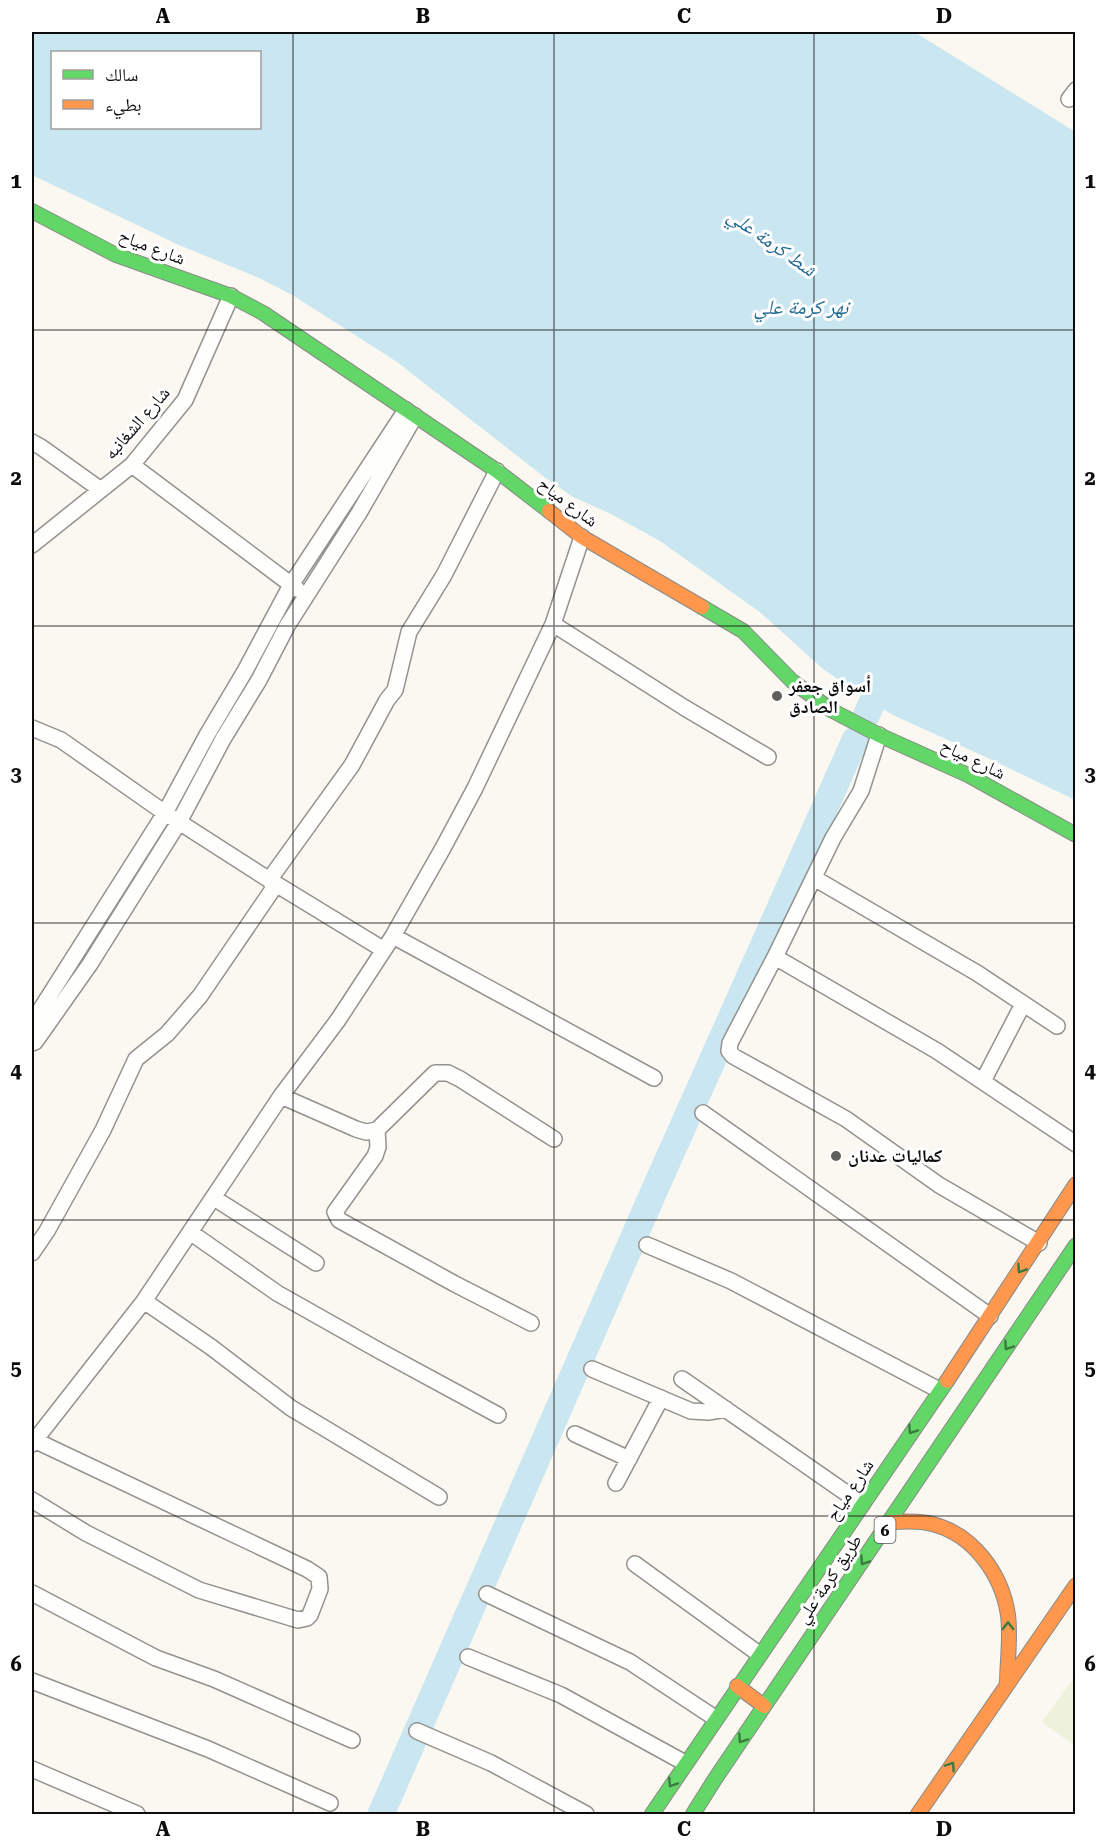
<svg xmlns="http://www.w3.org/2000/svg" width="1107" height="1846" viewBox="0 0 1107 1846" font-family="'Roboto Serif','Noto Naskh Arabic',serif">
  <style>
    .pitch { fill: #eef2dc }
    .water { fill: #cae7f1; fill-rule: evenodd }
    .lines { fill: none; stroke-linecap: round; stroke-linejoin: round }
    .stream { stroke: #cae7f1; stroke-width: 4.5 }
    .river { stroke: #cae7f1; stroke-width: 27 }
    .street-casing { stroke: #93928f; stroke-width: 18 }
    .fast-casing { stroke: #8a8986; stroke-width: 16 }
    .slow-casing { stroke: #8a8986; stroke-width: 16 }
    .street { stroke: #fefefd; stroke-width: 15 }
    .fast { stroke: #63d668; stroke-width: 14 }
    .slow { stroke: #ff974d; stroke-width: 14 }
    .oneway { stroke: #3c7b3f }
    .grid { fill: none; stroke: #0c0c0c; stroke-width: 1.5; stroke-opacity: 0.55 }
    .poi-dot { fill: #5f5f5c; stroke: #fff; stroke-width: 2 }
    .labels { text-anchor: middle; stroke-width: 6; stroke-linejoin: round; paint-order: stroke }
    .shield { fill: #fff; stroke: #555; stroke-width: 1.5 }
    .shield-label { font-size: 16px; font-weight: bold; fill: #0c0c0c }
    .street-label { font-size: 18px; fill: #0c0c0c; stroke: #fff }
    .poi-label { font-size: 18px; font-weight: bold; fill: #0c0c0c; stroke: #fff; text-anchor: start }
    .water-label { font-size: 20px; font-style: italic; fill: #206b94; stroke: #fff }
    .neatline { fill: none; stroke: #0c0c0c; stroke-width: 2 }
    .grid-label { font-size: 20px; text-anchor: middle; font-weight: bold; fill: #0c0c0c }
  </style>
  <rect width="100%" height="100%" fill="#faf8f1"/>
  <path class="pitch" d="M1075,1676v70l-33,-24z"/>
  <path class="water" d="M32,32h878l165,103v665l-85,-41 -95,-43 -23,-13 -49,-34 -62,-56 -101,-72 -49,-27 -38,-17 -30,-21 -146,-114 -103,-66 -35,-18 -80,-33 -147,-70zM52,52h208v76h-208z"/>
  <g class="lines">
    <path class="stream" d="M910,32l166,103"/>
    <path class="river" d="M866,716l6,-13
      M381,1814l270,-616 204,-458"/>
    <defs>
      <path id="street" d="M1069,99l7,-9
        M32,442l9,5 60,43
        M132,465l165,124
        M32,545l100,-80 53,-65 46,-104
        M553,624l132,84 83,49
        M32,728l29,12 104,73 -133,210
        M879,735l-18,56 -28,47 -58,119 -45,86 -1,8 4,5 113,63 93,66 100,58
        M814,878l163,95 80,53
        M393,936l261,142
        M384,950l-113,-69 -106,-68 42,-78 38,-64 46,-86 115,-175
        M775,957l162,94 139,93
        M32,1043l3,-1 55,-78 89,-142 44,-83 36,-59 28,-54 72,-113 56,-97
        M983,1081l40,-77
        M281,1096l75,33 10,3 11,-2 58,-57h13l12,6 94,60
        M703,1113l287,203
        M377,1130l1,17 -3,9 -40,56 4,8 116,64 76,39
        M214,1198l102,65
        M190,1232l87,61 101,57 120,65
        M647,1245l84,36 208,109
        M32,1253l15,-22 56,-101 33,-71 31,-25 33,-38 73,-107 -2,-8 1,-5 80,-111 35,-65 8,-10 14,-58 35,-57 53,-104
        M144,1301l67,46 80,61 148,89
        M592,1369l99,42 17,1 18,-3
        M682,1379l180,125
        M575,1434l54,25
        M32,1439l275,130 12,8 1,12 -10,26 -3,3 -9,2 -99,-30 -113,-57 -54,-33
        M32,1444l112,-143 137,-205 57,-76 55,-84 50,-88 32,-60 78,-164 29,-87
        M616,1483l45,-85
        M635,1564l124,90
        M32,1593l124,65 58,21 138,61
        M487,1594l143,68 85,56
        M468,1657l93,38 124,68
        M32,1681l176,68 122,54
        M417,1731l74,32 95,51
        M32,1769l105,45"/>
      <path id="fast" d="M32,211l84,44 115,41 32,17 234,158 52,40
        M702,607l41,24 49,50 39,29 48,25 89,40 108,60
        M652,1814l295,-433
        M693,1814l22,-35 361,-534"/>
      <path id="slow" d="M549,511l33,26 120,70
        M947,1381l129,-197
        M890,1522c14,0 28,-2 42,2 41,10 70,50 76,91 3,23 -1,47 -1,70
        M737,1686l27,20
        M918,1814l158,-229"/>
    </defs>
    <use href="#street" class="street-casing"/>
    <use href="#fast" class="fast-casing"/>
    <use href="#slow" class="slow-casing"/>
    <use href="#street" class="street"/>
    <use href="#fast" class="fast"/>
    <use href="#slow" class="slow"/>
  </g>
  <defs><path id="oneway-chevron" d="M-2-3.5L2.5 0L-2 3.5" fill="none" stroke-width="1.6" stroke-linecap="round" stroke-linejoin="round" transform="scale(1.5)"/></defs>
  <g class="oneway">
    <use href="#oneway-chevron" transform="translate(1021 1269) rotate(124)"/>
    <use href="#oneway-chevron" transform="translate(1008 1346) rotate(124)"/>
    <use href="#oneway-chevron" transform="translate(912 1430) rotate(124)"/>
    <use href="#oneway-chevron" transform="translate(864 1561) rotate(124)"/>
    <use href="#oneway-chevron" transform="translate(1008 1626) rotate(-90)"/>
    <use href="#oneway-chevron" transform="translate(742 1739) rotate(124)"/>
    <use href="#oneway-chevron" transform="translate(951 1766) rotate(-56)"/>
    <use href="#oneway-chevron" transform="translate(672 1783) rotate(123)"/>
  </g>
  <path class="grid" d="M293,32v1782M554,32v1782M814,32v1782M32,330h1044M32,626h1044M32,923h1044M32,1220h1044M32,1516h1044"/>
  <g class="poi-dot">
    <circle cx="777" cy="696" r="6"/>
    <circle cx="836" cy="1156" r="6"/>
  </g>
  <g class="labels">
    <rect class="shield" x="874.5" y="1517" width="21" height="26" rx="4.5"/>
    <g class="shield-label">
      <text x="885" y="1536">6</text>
    </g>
    <g class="street-label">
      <text transform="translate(152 247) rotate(21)" y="6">شارع مياح</text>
      <text transform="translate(137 423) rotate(-49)" y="6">شارع الشغانبه</text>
      <text transform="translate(568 502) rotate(37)" y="6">شارع مياح</text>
      <text transform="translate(973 759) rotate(26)" y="6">شارع مياح</text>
      <text transform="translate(850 1490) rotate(-56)" y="6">شارع مياح</text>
      <text transform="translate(829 1579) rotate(-56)" y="6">طريق كرمة علي</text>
    </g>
    <g class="poi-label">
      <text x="789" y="692">أسواق جعفر<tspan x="789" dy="21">الصادق</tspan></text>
      <text x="848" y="1162">كماليات عدنان</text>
    </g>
    <g class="water-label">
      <text transform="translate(772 242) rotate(35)" y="7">شط كرمة علي</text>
      <text x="801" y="314">نهر كرمة علي</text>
    </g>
  </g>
  <rect width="1107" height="1846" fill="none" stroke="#ffffff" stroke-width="66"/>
  <rect x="51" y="51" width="210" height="78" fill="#ffffff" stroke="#9e9e9e" stroke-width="1.5"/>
  <rect x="63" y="70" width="30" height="9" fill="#63d668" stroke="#9e9e9e" stroke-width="1.5"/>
  <text x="105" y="81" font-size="18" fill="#0c0c0c">سالك</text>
  <rect x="63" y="100" width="30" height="9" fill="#ff974d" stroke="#9e9e9e" stroke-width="1.5"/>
  <text x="105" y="111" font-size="18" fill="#0c0c0c">بطيء</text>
  <rect x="33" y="33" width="1041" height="1780" class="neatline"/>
  <g class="grid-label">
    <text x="163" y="23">A</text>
    <text x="423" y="23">B</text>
    <text x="684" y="23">C</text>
    <text x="944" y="23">D</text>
    <text x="16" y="188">1</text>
    <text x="1090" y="188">1</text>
    <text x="16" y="485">2</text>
    <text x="1090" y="485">2</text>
    <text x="16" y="781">3</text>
    <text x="1090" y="781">3</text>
    <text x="16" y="1078">4</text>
    <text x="1090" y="1078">4</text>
    <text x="16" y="1375">5</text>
    <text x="1090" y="1375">5</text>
    <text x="16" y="1671">6</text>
    <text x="1090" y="1671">6</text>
    <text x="163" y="1836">A</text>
    <text x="423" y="1836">B</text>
    <text x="684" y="1836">C</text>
    <text x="944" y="1836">D</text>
  </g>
</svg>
